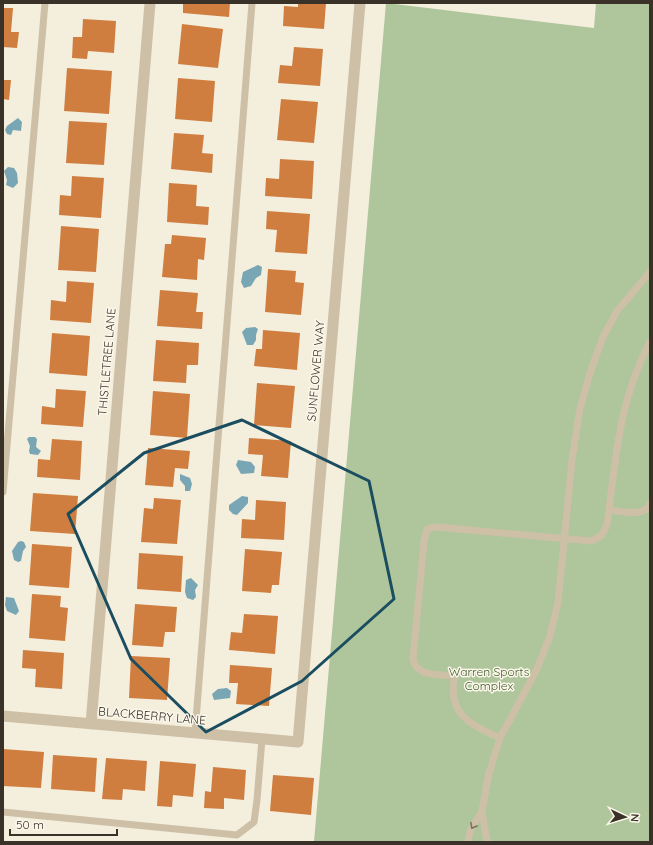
<svg xmlns="http://www.w3.org/2000/svg" width="653" height="845" viewBox="0 0 653 845" font-family="Quicksand,sans-serif">
  <style>
    .green { fill: #afc59b }
    .water { fill: #79a6b4 }
    .building { fill: #cf7e40 }
    .lines { fill: none; stroke-linecap: round; stroke-linejoin: round }
    .service { stroke: #cec0a7; stroke-width: 7 }
    .minor { stroke: #cec0a7; stroke-width: 11 }
    .oneway { stroke: #7d7161 }
    .marked { fill: none; stroke: #1a4d5f; stroke-width: 3; stroke-linejoin: round }
    .labels { text-anchor: middle; stroke-width: 3; stroke-linejoin: round; paint-order: stroke }
    .street-label { font-size: 12px; fill: #3a3128; stroke: #fbf7ea }
    .park-label { font-size: 12px; fill: #3f5a2a; stroke: #fbf7ea }
  </style>
  <rect width="100%" height="100%" fill="#f4eedd"/>
  <path class="green" d="M386,3l208,25 2,-25h54v839h-336z"/>
  <path class="water" d="M18,118l4,4 -1,9 -8,-1 -2,5 -4,-1 -2,-4 2,-4z
    M8,167l6,1 3,5 1,10 -5,5 -7,-3 1,-5 -3,-9z
    M258,265l4,2 -1,8 -5,3 -5,8 -7,2 -3,-6 2,-10z
    M255,327l3,2 -2,6v5l-3,5h-6l-5,-13 4,-4z
    M29,437h6l2,2 -1,8 5,4 -3,4 -8,-1 -1,-3 1,-5 -3,-7z
    M238,460l13,2 4,5 -1,6 -13,1 -5,-9z
    M180,474l10,4 2,6 -2,7h-5v-5l-5,-6z
    M242,496l6,1v6l-11,12 -4,-1 -4,-4v-5z
    M21,541l3,1 2,5 -3,4 -2,10 -3,1 -4,-2 -2,-9 6,-9z
    M191,578l7,7 -3,5 1,7 -3,3 -6,-2 -2,-6 1,-12z
    M6,597l8,1 5,13 -3,4 -9,-4 -2,-6z
    M227,688l4,3 -1,7 -16,2 -2,-6 6,-5z"/>
  <path class="building" d="M183,3h47l-1,14 -46,-4z
    M298,3h28l-2,26 -41,-3 1,-20 14,1z
    M3,8h10l-2,24h8l-2,16 -14,-1z
    M83,19l33,2 -2,32 -26,-2 -1,8 -15,-1 1,-21h9z
    M182,24l41,5 -5,39 -40,-4z
    M294,47l29,2 -3,37 -42,-3 2,-18 12,1z
    M67,68l45,3 -3,43 -45,-3z
    M178,78l37,3 -3,41 -37,-3z
    M3,80h8l-2,20 -6,-1z
    M281,99l37,3 -4,41 -37,-3z
    M69,121l38,2 -3,42 -38,-2z
    M174,133l30,2 -2,18 11,1 -1,19 -41,-4z
    M280,159l34,2 -2,38 -47,-3 1,-18 13,1z
    M72,176l32,2 -3,40 -42,-3 1,-20 11,1z
    M169,183l28,2 -1,21 13,1 -1,18 -41,-3z
    M267,211l43,3 -3,40 -32,-2 2,-22 -11,-1z
    M61,226l38,3 -3,43 -38,-2z
    M172,235l34,3 -2,22 -6,-1 -1,21 -35,-3 3,-33h6z
    M268,269l28,2 -1,11 9,1 -3,32 -36,-3z
    M67,281l27,2 -3,40 -41,-3 1,-20 15,2z
    M160,290l38,3 -2,19h7l-1,17 -45,-3z
    M263,330l37,3 -3,37 -43,-4 2,-17h6z
    M52,333l38,3 -3,40 -38,-3z
    M156,340l43,3 -1,22h-11l-1,18 -33,-2z
    M257,383l38,3 -4,42 -37,-3z
    M56,389l30,2 -3,36 -42,-3 1,-18 13,2z
    M153,391l37,3 -3,44 -37,-3z
    M249,438l42,3 -3,37 -27,-2 2,-21 -15,-1z
    M52,439l30,2 -2,39 -43,-3 1,-18 12,1z
    M148,448l42,3 -2,18 -13,-1 -2,19 -28,-2z
    M33,493l45,3 -3,38 -45,-3z
    M154,498l27,2 -4,44 -36,-2 3,-34 9,1z
    M256,500l30,2 -2,38 -43,-2 1,-19 13,1z
    M32,544l40,3 -3,41 -40,-3z
    M245,549l37,3 -3,33h-7l-1,8 -29,-2z
    M139,553l44,3 -2,36 -44,-3z
    M32,594l29,2 -1,11 8,1 -3,33 -36,-3z
    M135,604l42,3 -2,25h-10l-2,15 -31,-2z
    M244,614l34,2 -3,38 -46,-4 2,-18 11,1z
    M23,650l41,3 -2,36 -27,-2 1,-18 -14,-1z
    M131,656l39,2 -3,42 -38,-2z
    M230,665l42,3 -3,38 -33,-2 2,-21h-9z
    M3,749l41,3 -3,36 -38,-2z
    M53,755l44,3 -2,34 -44,-3z
    M106,758l41,3 -2,30 -22,-2 -1,11 -20,-1z
    M160,761l36,3 -3,33 -20,-2 -1,12 -15,-1z
    M213,767l33,3 -2,30 -20,-2v11l-20,-1 1,-17 6,1z
    M273,775l41,3 -3,37 -41,-4z"/>
  <g class="lines">
    <path class="service" d="M3,492l42,-489
      M609,510c13,1 35,8 41,-6
      M195,733l57,-730
      M500,738c-19,-9 -42,-17 -46,-40 -2,-7 0,-15 0,-22 -16,-2 -38,1 -41,-17l11,-118 3,-12 9,-2 155,14 10,-5 6,-11c9,-66 11,-122 43,-183
      M482,811l5,31
      M3,812l234,23 17,-13 3,-22 5,-61
      M468,842l2,-11 12,-20 7,-38 11,-35 36,-67 13,-32 9,-36 14,-143 8,-52 11,-38 12,-33 14,-26 33,-39"/>
    <path class="minor" d="M3,716l295,26 62,-739
      M91,724l59,-721"/>
  </g>
  <defs><path id="oneway-chevron" d="M-2-3.5L2.5 0L-2 3.5" fill="none" stroke-width="1.6" stroke-linecap="round" stroke-linejoin="round"/></defs>
  <use class="oneway" href="#oneway-chevron" transform="translate(473 826) rotate(119)"/>
  <path class="marked" d="M242,420l127,61 25,118 -92,82 -96,51 -75,-73 -63,-145 76,-61z"/>
  <g class="labels">
    <g class="street-label">
      <text transform="translate(107 362) rotate(-85)" y="4">THISTLETREE LANE</text>
      <text transform="translate(316 371) rotate(-85)" y="4">SUNFLOWER WAY</text>
      <text transform="translate(152 716) rotate(5)" y="4">BLACKBERRY LANE</text>
    </g>
    <g class="park-label">
      <text x="489" y="676">Warren Sports<tspan x="489" dy="14">Complex</tspan></text>
    </g>
  </g>
  <rect width="653" height="845" fill="none" stroke="#3a3128" stroke-width="8"/>
  <g transform="translate(625 817) rotate(94)" stroke="#fbf7ea" stroke-width="3" paint-order="stroke">
  <path d="M0-3L7 15L0 10L-7 15Z" fill="#3a3128"/>
  <text y="-6" font-size="11" font-weight="bold" text-anchor="middle" fill="#3a3128">N</text>
  </g>
  <path d="M10 829v6h107v-6" fill="none" stroke="#3a3128" stroke-width="2"/>
  <text x="16" y="829" font-size="12" fill="#3a3128" stroke="#fbf7ea" stroke-width="3" paint-order="stroke">50 m</text>
</svg>
